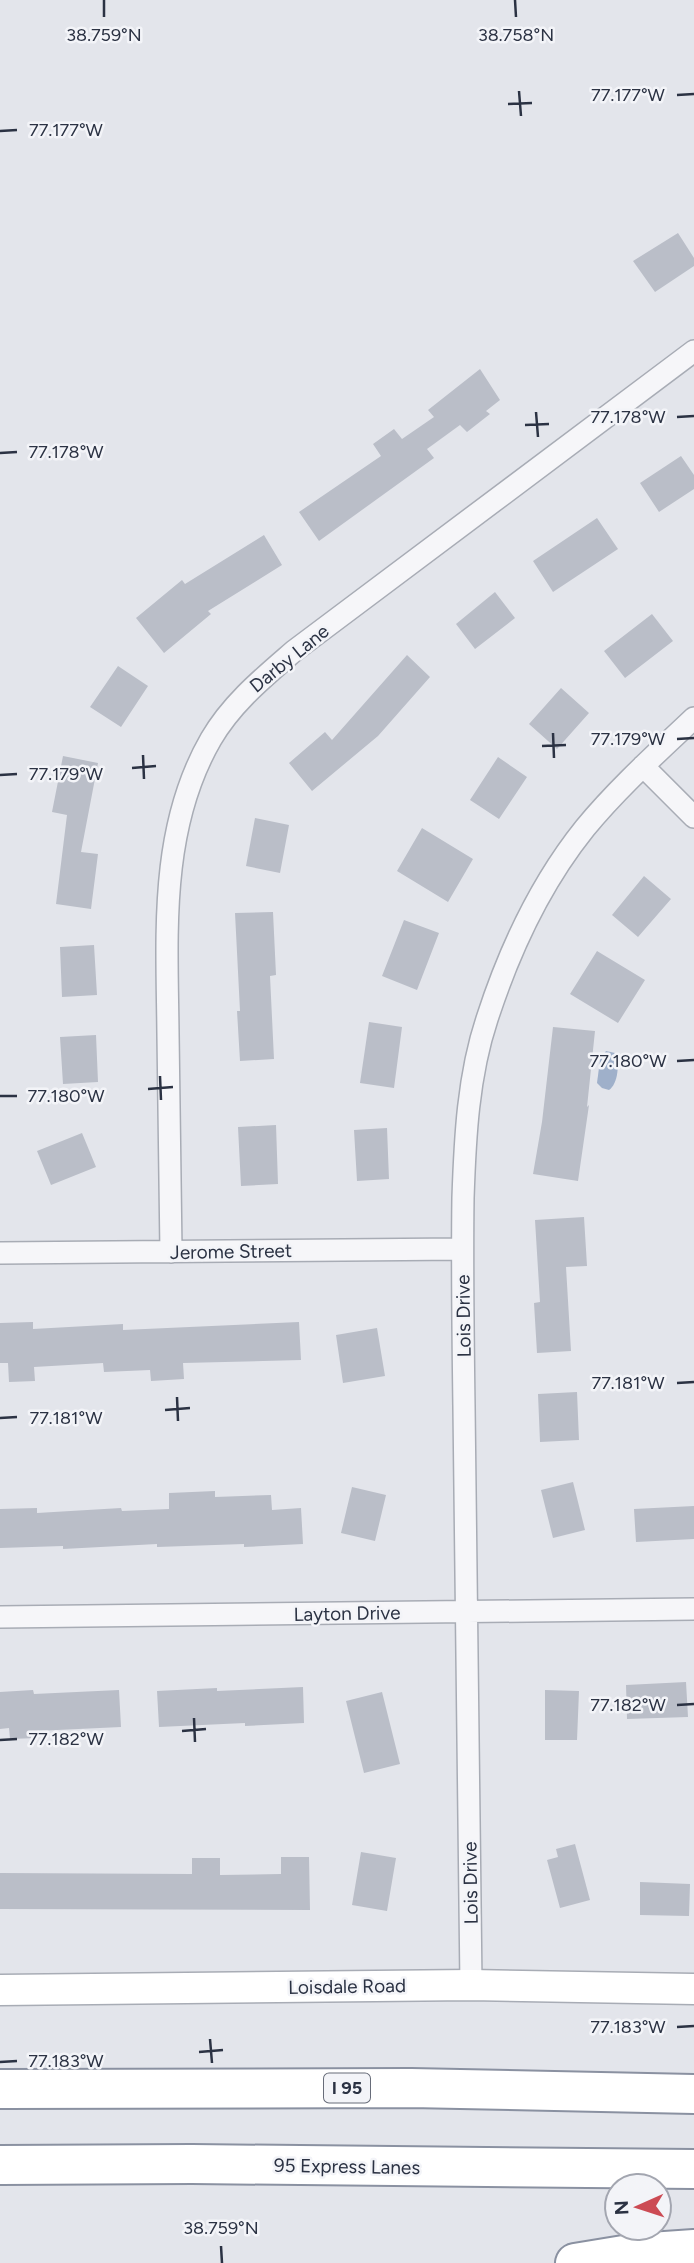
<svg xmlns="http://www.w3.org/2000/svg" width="694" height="2263" viewBox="0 0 694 2263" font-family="Figtree,sans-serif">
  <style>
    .water { fill: #9fb0ca }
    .building { fill: #babec8 }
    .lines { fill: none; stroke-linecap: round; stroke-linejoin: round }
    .street-casing { stroke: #a8acb5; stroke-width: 24 }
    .secondary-casing { stroke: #a8acb5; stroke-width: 33 }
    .highway-casing { stroke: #8a91a1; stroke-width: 42 }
    .street { stroke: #f6f6f9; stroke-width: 21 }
    .secondary { stroke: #fff; stroke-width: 30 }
    .highway { stroke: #fff; stroke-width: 38 }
    .ticks { fill: none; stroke: #2b3243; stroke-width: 2.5 }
    .labels { text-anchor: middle; stroke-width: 5; stroke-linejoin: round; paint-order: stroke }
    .shield { fill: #f3f4f8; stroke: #676c79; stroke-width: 2 }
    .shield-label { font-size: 18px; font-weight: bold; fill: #2b3243 }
    .street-label { font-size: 19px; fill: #2b3243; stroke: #f3f4f8 }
    .ticks-label { font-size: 18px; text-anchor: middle; fill: #2b3243; stroke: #f3f4f8; stroke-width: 5; stroke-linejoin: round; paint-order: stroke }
  </style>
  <rect width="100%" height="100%" fill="#e3e5eb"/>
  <path class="water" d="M606,1051l9,2c5,10 3,31 -6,37l-7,-2 -5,-5 3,-23z"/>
  <path class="building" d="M678,233l16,25v8l-39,26 -22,-31z
    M480,369l20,31 -14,11 4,3 -23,18 -7,-7 -33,24 7,9 -115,83 -20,-29 82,-56 -8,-12 21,-15 8,10 32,-22 -6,-7z
    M681,456l13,19v14l-35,23 -19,-29z
    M597,518l21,31 -65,43 -20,-31z
    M264,535l18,30 -74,46 3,3 -47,39 -28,-35 46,-38 3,4z
    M495,592l20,26 -40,31 -19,-25z
    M652,614l21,27 -48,37 -21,-27z
    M407,655l23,22 -52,59 -66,55 -23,-28 36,-31 7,8z
    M118,666l30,20 -27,41 -31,-20z
    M561,688l28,25 -32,36 -28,-25z
    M63,756l35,7 -17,89 17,2 -7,55 -35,-5 11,-89 -15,-3z
    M498,757l29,20 -28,42 -29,-19z
    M255,818l34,7 -9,48 -34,-7z
    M422,828l51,31 -25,43 -51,-31z
    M644,876l27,23 -33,38 -26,-22z
    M273,912l3,63 -6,1 4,83 -34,2 -3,-50h3l-5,-98z
    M404,920l35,13 -22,57 -35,-14z
    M94,945l3,50 -35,2 -2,-50z
    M597,951l48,29 -27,43 -48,-29z
    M369,1022l33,5 -8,61 -34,-5z
    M553,1027l42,4 -8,76 2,-2 -11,76 -45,-7 9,-52z
    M96,1035l2,47 -35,2 -3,-47z
    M276,1125l2,59 -37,2 -3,-59z
    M387,1128l2,51 -32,2 -3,-51z
    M82,1133l14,34 -45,18 -14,-34z
    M584,1217l3,49 -21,1 5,84 -34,2 -3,-50 6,-1 -5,-82z
    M33,1322v7l90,-5v6l176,-8 2,38 -118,3 1,16 -33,2 -1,-11 -46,2 -1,-9 -69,4 1,14 -26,1 -1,-19h-8v-40z
    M377,1328l8,48 -42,7 -7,-48z
    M577,1392l2,48 -39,2 -2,-48z
    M573,1482l12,48 -32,8 -12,-48z
    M352,1487l34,8 -11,46 -34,-8z
    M215,1491v6l56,-2 1,15 29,-2 2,36 -59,3v-3l-87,3v-3l-94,5v-3l-63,2v-39l37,-1v5l84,-5 1,3 47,-2v-16z
    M694,1506v33l-58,3 -2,-33z
    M686,1682l2,35 -61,2 -1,-34z
    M303,1687l1,36 -59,3v-3l-86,4 -2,-36 60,-3v3z
    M33,1690l1,4 85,-4 2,37 -85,4v7l-26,1 -1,-11 -9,1v-37z
    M545,1690l34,1 -2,49h-32z
    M382,1692l18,72 -36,9 -18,-72z
    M575,1844l15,56 -30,8 -13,-48 11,-3 -2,-8z
    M361,1852l35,6 -9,53 -35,-6z
    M281,1857h28l1,53 -310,-1v-36l192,1v-16h28v17l61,-1z
    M640,1882l50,2 -1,32 -49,-1z"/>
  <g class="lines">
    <defs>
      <path id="street" d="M643,766l51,51
        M171,1252c-1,-73 -2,-145 -3,-218 -1,-100 -9,-205 43,-295 21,-36 53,-62 83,-88l400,-300
        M0,1253l462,-4
        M0,1617l694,-8
        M471,1985c-2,-193 -4,-386 -7,-578 -1,-70 -2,-139 -1,-209 2,-60 5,-122 24,-179 22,-68 53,-135 98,-191 33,-40 72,-75 109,-110"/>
      <path id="secondary" d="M0,1990l471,-5 223,4"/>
      <path id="highway" d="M0,2089l411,-1 283,6
        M0,2165l192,-1 502,5
        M575,2263l61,-10 58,-4"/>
    </defs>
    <use href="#street" class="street-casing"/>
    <use href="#secondary" class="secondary-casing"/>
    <use href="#highway" class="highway-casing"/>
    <use href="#street" class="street"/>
    <use href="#secondary" class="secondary"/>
    <use href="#highway" class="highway"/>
  </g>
  <path class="ticks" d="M104,0v17M515,0l1,17M519,91l2,25M677,95l17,-1M508,104l24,-1M0,131l17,-1M536,412l2,25M677,417l17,-1M525,425l24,-1M0,453l17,-1M553,733l1,25M677,739l17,-1M542,746l24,-1M143,755l1,24M132,768l24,-2M0,775l17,-1M677,1061l17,-1M160,1076l1,24M148,1089l25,-2M0,1096h17M677,1383l17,-1M177,1397l1,24M165,1410l25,-2M0,1418l17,-1M677,1705l17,-1M194,1718l1,24M182,1731l24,-2M0,1740l17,-1M677,2027l17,-1M210,2039l2,24M199,2052l24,-2M0,2062l17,-1M221,2246l1,17"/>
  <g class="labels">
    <rect class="shield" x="324" y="2073.5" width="46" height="29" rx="5"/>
    <g class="shield-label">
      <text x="347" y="2094">I 95</text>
    </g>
    <g class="street-label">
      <text transform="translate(289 658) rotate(-39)" y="7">Darby Lane</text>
      <text transform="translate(231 1251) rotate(-1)" y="7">Jerome Street</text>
      <text transform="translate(463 1316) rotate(-91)" y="7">Lois Drive</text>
      <text transform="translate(347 1613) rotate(-1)" y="7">Layton Drive</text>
      <text transform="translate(470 1883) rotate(-91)" y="7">Lois Drive</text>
      <text transform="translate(347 1986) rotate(-1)" y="7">Loisdale Road</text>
      <text transform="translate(347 2166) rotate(1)" y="7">95 Express Lanes</text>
    </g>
  </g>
  <g class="ticks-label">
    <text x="104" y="41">38.759°N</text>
    <text x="516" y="41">38.758°N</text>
    <text x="628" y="101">77.177°W</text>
    <text x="66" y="136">77.177°W</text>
    <text x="628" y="423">77.178°W</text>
    <text x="66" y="458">77.178°W</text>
    <text x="628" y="745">77.179°W</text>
    <text x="66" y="780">77.179°W</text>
    <text x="628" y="1067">77.180°W</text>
    <text x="66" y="1102">77.180°W</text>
    <text x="628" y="1389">77.181°W</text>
    <text x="66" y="1424">77.181°W</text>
    <text x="628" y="1711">77.182°W</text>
    <text x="66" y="1745">77.182°W</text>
    <text x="628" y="2033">77.183°W</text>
    <text x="66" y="2067">77.183°W</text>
    <text x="221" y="2234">38.759°N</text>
  </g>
  <g transform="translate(638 2207) rotate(267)"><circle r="33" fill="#f3f4f8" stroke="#a3a6b0" stroke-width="2"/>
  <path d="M0-5L12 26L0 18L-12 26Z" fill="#cc4b54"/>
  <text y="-10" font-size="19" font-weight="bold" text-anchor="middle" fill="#2b3243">N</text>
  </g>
</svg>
